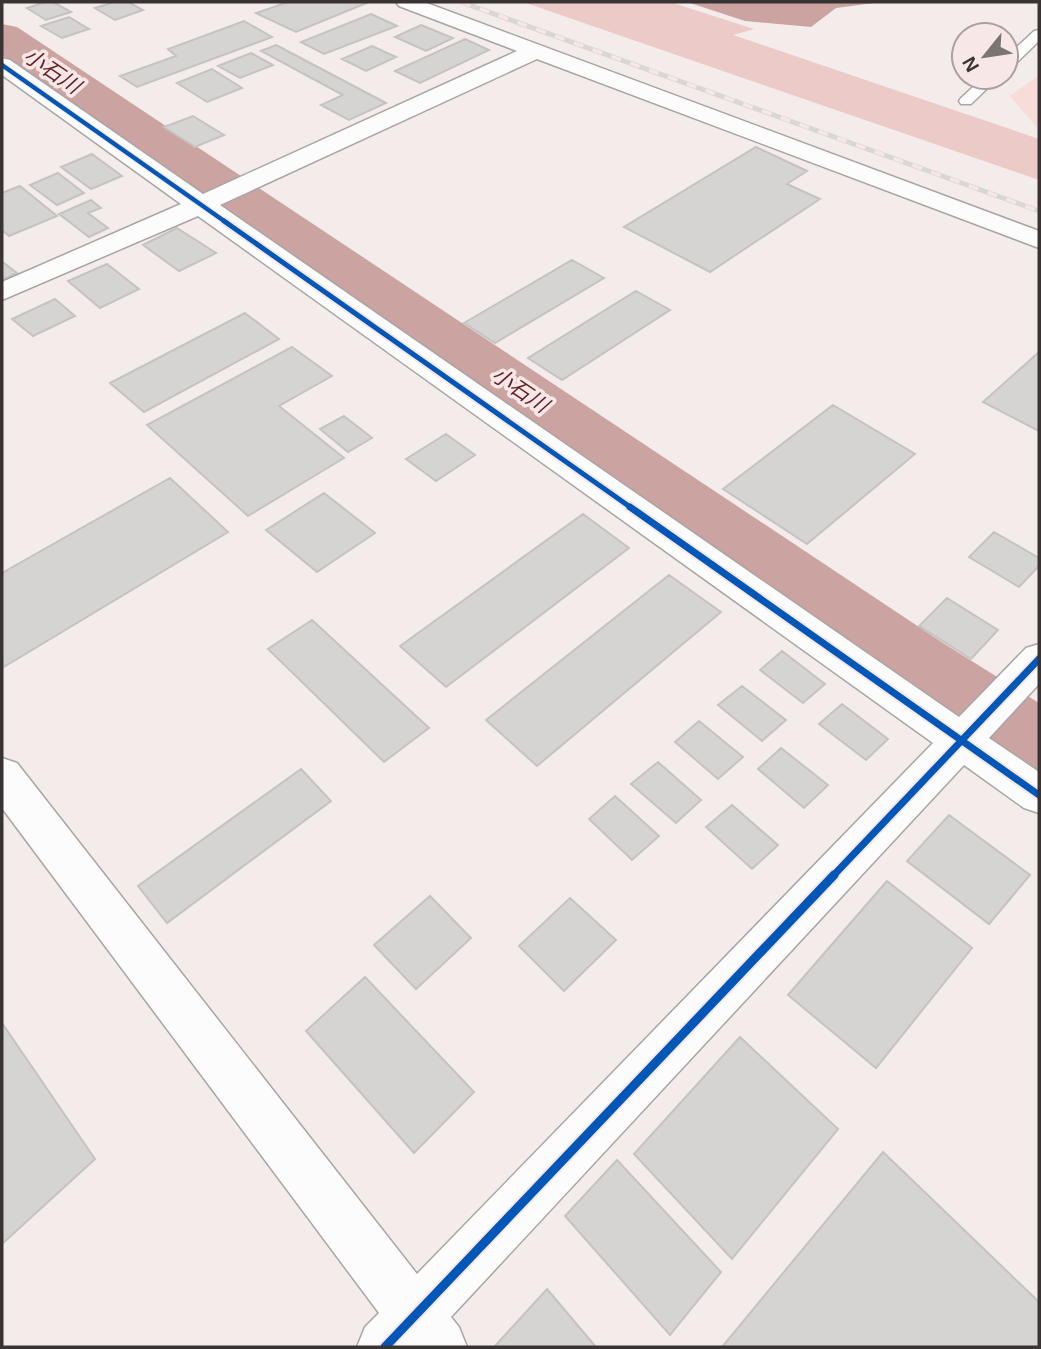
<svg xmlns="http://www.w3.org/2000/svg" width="1041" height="1349" viewBox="0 0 1041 1349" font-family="Arial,'Noto Sans JP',sans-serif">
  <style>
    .green { fill: #f8dcd9 }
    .forest { fill: #eccac7 }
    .water { fill: #cba3a0 }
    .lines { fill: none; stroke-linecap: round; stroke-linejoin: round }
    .river { fill: #cba3a0; fill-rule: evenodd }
    .building { fill: #d6d4d3; stroke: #c5c3c2; stroke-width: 2 }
    .lane-casing { stroke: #aaa4a4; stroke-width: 3 }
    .street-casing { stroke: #aaa4a4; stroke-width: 3 }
    .lane { fill: #fdfcfc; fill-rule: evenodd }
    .street { fill: #fdfcfc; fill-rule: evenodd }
    .rail-casing { stroke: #d9d7d6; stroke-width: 5 }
    .rail { stroke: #f7e8e7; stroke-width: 3.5; stroke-dasharray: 10; stroke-linecap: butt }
    .cycleway-far3-casing { stroke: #f7e8e7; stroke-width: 7 }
    .cycleway-far2-casing { stroke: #f7e8e7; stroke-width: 9 }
    .cycleway-far1-casing { stroke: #f7e8e7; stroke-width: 11 }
    .cycleway-casing { stroke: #f7e8e7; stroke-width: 13 }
    .cycleway-far3 { stroke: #0057b8; stroke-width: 4.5 }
    .cycleway-far2 { stroke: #0057b8; stroke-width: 5 }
    .cycleway-far1 { stroke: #0057b8; stroke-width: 7 }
    .cycleway { stroke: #0057b8; stroke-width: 9 }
    .labels { text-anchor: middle; stroke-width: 7; stroke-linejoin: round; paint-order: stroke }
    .water-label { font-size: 21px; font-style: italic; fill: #611f20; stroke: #f7e8e7 }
  </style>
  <rect width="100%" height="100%" fill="#f4ecea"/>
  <path class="green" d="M1039,75v55l-29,-34z"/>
  <path class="forest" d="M523,2h147l84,27 -21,6 306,104v41z"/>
  <path class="water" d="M687,2h187v1l-38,5 -25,19 -66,-6z"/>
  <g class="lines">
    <path class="river" d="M2,24l15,3 926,616 96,60v74c-53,-17 -99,-64 -148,-92l-889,-630z"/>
  </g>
  <path class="building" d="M45,2h8l18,10 -25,8 -19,-12z
    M114,2h14l15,8 -28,10 -20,-12z
    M288,2h81l-73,30 -40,-19z
    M371,14l26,12 -73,28 -23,-12z
    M69,17l20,12 -27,9 -21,-12z
    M244,21l28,16 -135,50 -17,-11 56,-20 -8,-7z
    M421,25l32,13 -27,13 -31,-14z
    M465,39l24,11 -69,33 -25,-12z
    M276,45l110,58 -37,17 -28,-15 22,-10 -82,-44z
    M372,46l24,11 -30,14 -24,-12z
    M251,53l22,12 -33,13 -22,-12z
    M212,69l30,19 -35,14 -30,-19z
    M193,116l31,19 -29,12 -31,-20z
    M756,147l51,24 -20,13 33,15 -110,73 -86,-45z
    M92,154l30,22 -31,13 -30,-22z
    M58,173l26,20 -27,12 -27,-20z
    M20,186l37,30 -48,20 -7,-6v-37z
    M91,200l10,8 -13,5 20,15 -19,9 -30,-23z
    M177,228l39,25 -37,18 -36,-26z
    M572,260l32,18 -109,65 -31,-20z
    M2,263h2l13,10 -15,7z
    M107,264l32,25 -39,19 -32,-27z
    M636,291l34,19 -108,70 -34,-22z
    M55,299l20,17 -42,20 -21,-17z
    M245,313l34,26 -135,73 -34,-29z
    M292,347l40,29 -53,30 65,52 -96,58 -101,-91z
    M1039,352v79l-56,-29z
    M833,405l82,49 -108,90 -84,-55z
    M344,416l28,22 -24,14 -28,-23z
    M446,434l29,21 -39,26 -30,-22z
    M170,478l58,54 -226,136v-95z
    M324,493l51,40 -58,39 -51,-42z
    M583,514l46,34 -183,139 -46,-41z
    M994,532l45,26v8l-20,21 -50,-30z
    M669,575l52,37 -184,154 -51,-46z
    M947,598l51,32 -27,29 -52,-33z
    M312,620l117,108 -45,34 -116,-113z
    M782,651l43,33 -22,19 -43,-33z
    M742,686l44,34 -24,21 -44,-36z
    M842,704l46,35 -22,21 -47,-36z
    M699,721l44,36 -25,22 -43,-37z
    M781,748l47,37 -24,23 -46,-39z
    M658,762l43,38 -25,23 -45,-39z
    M301,769l30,32 -164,122 -29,-37z
    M615,796l44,40 -27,24 -43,-41z
    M732,805l46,40 -26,24 -46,-42z
    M949,815l81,60 -41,49 -82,-63z
    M887,881l85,67 -96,120 -88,-73z
    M430,896l41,42 -55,51 -42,-44z
    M570,898l46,42 -52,51 -45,-45z
    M365,977l109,115 -60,61 -108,-122z
    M2,1023l93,136 -93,85z
    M740,1037l98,92 -106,130 -98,-105z
    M883,1152l156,150v45h-317z
    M617,1160l104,112 -51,63 -105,-119z
    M547,1289l49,58h-102z"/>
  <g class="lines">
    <defs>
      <path id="lane" d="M1039,30v11l-28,27 -5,1v-12l28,-26z
        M984,77h15l-28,27h-10l-2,-3 2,-3z"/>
      <path id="street" d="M396,2h28l615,229v17l-502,-189 -317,146 739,512 67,-69 13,-4v40l-50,54 50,34v41l-15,-5 -60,-43 -513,552 8,10 8,20h-110l8,-20 14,-14 -377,-505v-50l15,5 400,511 516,-531 -735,-527 -196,84v-18l179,-78 -179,-129v-17l8,2 193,134 314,-143 -118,-45z"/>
    </defs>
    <use href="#lane" class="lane-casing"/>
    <use href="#street" class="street-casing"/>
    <use href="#lane" class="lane"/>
    <use href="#street" class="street"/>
    <defs>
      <path id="rail" d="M461,2l578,209"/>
    </defs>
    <use href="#rail" class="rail-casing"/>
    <use href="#rail" class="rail"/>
    <defs>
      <path id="cycleway-far3" d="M2,65l225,158"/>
      <path id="cycleway-far2" d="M224,221l409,288"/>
      <path id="cycleway-far1" d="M630,507l409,288
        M832,877l207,-218"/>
      <path id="cycleway" d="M385,1347l449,-472"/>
    </defs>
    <use href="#cycleway-far3" class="cycleway-far3-casing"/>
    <use href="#cycleway-far2" class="cycleway-far2-casing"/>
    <use href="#cycleway-far1" class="cycleway-far1-casing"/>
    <use href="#cycleway" class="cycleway-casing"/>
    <use href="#cycleway-far3" class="cycleway-far3"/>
    <use href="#cycleway-far2" class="cycleway-far2"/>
    <use href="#cycleway-far1" class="cycleway-far1"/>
    <use href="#cycleway" class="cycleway"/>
  </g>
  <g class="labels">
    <g class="water-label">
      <text transform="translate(52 71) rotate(34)" y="7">小石川</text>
      <text transform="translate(520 390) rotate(34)" y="7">小石川</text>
    </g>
  </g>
  <rect width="1041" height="1349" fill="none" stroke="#393433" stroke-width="7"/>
  <g transform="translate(985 56) rotate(240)"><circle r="33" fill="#f7e8e7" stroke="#aba09f" stroke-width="2"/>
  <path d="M0-5L12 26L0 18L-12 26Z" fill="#7a7473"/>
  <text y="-10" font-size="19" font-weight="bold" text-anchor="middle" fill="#393433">N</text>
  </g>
</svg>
